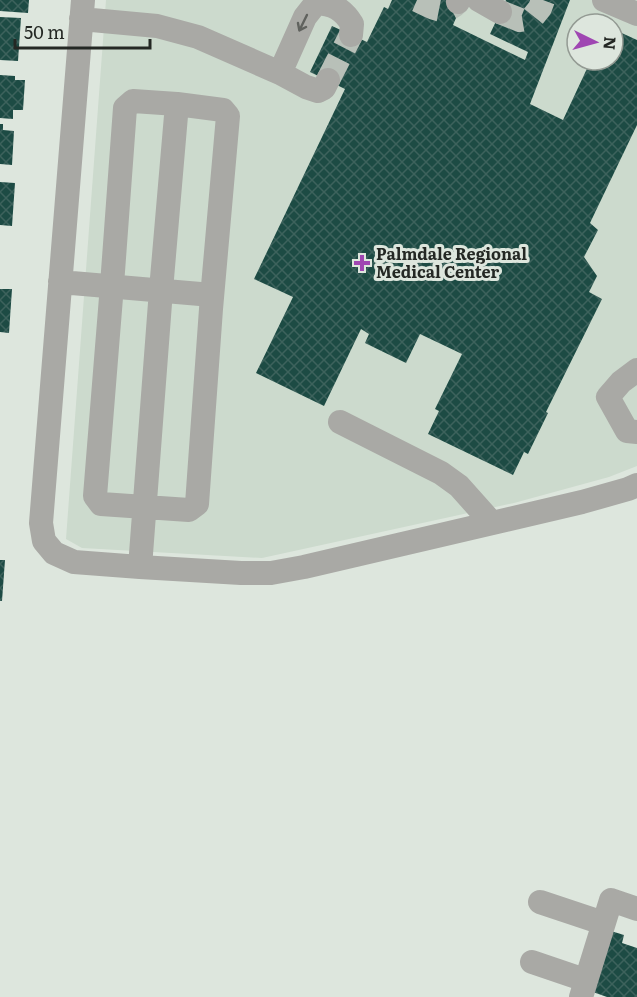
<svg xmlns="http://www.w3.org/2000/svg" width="637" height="997" viewBox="0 0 637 997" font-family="Literata,serif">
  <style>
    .built { fill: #ccdacd; fill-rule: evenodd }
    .building { fill: url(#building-cross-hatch) }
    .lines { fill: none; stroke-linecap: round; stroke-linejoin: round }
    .minor-tunnel { stroke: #b8c0b8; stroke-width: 24; stroke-dasharray: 24 12; stroke-linecap: butt }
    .minor { stroke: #a9a9a5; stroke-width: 24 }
    .oneway { stroke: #60625e }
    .poi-dot { fill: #9f46b2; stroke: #dde6dd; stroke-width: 2 }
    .labels { text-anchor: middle; stroke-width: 6; stroke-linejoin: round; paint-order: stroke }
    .poi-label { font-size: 16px; font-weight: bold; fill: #242824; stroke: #dde6dd; text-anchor: start }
  </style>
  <defs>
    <pattern id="building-cross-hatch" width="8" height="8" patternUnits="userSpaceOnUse" patternTransform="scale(1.5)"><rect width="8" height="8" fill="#1d4b44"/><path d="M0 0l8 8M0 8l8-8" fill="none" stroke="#3d625c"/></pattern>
  </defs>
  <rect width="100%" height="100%" fill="#dde6dd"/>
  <path class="built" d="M106,0h531v466l-28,11 -95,26 -252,55 -180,-10 -16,-9zM577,24h36v36h-36z"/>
  <path class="building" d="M0,0h29l-1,13 -28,-2z
    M392,0h62l8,4 -9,21 72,35 3,-8 -38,-18 16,-34h64l-40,104 33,16 28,-60h22v-31l24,11v85l-47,98 8,7 -14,27 13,19 -8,16 13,7 -56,113 2,1 -20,41 -4,-2 -11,23 -85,-41 11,-23 -4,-2 27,-55 -42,-20 -14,29 -41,-20 4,-9 -8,-5 -37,77 -68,-33 37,-76 -39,-18 91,-190 -35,-17 22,-46 35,16 17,-35 4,2z
    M0,17l21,1 -3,43 -18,-1z
    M0,75l15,1v4h10l-2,30h-10v9l-13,-1z
    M0,124h3v6l11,1 -2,34 -12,-1z
    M0,182l15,1 -3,43 -12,-1z
    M0,289h12l-3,44 -9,-1z
    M0,560h5l-3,41h-2z
    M611,931l13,4 -2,8 15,5v49h-30l-17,-6z"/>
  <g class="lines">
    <path class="minor-tunnel" d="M417,0c16,7 27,17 41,2
      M500,12l20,8 12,-2 8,-10 3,-8
      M328,80l23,-45"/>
    <path class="minor" d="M83,0l-42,523 3,18 10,12 20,9 66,5 101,6h30l33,-6 278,-65 46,-13 9,-4
      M479,0l21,12
      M604,0l33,14
      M458,2l1,-2
      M81,19l76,7 41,11 82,36
      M328,80l-4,8 -6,3 -12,-4 -26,-14 25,-56 11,-14c17,1 27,6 36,21l-1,11
      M133,101l44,3 46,6 5,6 -17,193 -14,195 -8,6 -88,-6 -6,-8 17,-211 13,-177z
      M60,282l152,13
      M637,370l-16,12 -13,15 19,34 10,1
      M340,422l101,51 18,13 33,37
      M140,567l21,-277 16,-186
      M540,902l63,21
      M532,962l53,18
      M581,997l30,-97 26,9"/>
  </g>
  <defs><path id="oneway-shaft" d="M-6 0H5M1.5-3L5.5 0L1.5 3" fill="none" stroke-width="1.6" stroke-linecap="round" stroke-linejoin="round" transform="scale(1.5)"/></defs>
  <use class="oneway" href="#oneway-shaft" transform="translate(303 23) rotate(116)"/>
  <path class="poi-dot" d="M359 254h6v6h6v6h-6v6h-6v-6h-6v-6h6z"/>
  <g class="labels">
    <g class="poi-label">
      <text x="376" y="260">Palmdale Regional<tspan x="376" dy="18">Medical Center</tspan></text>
    </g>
  </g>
  <g transform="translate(595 42) rotate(95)"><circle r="28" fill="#dde6dd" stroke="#939a93" stroke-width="1.5"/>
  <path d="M0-4.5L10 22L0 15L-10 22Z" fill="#9f46b2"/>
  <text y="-9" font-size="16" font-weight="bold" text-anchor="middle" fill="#242824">N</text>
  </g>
  <path d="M15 39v9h135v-9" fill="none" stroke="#242824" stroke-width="3"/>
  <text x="24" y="39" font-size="18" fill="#242824" stroke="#dde6dd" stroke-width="4.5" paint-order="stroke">50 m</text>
</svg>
